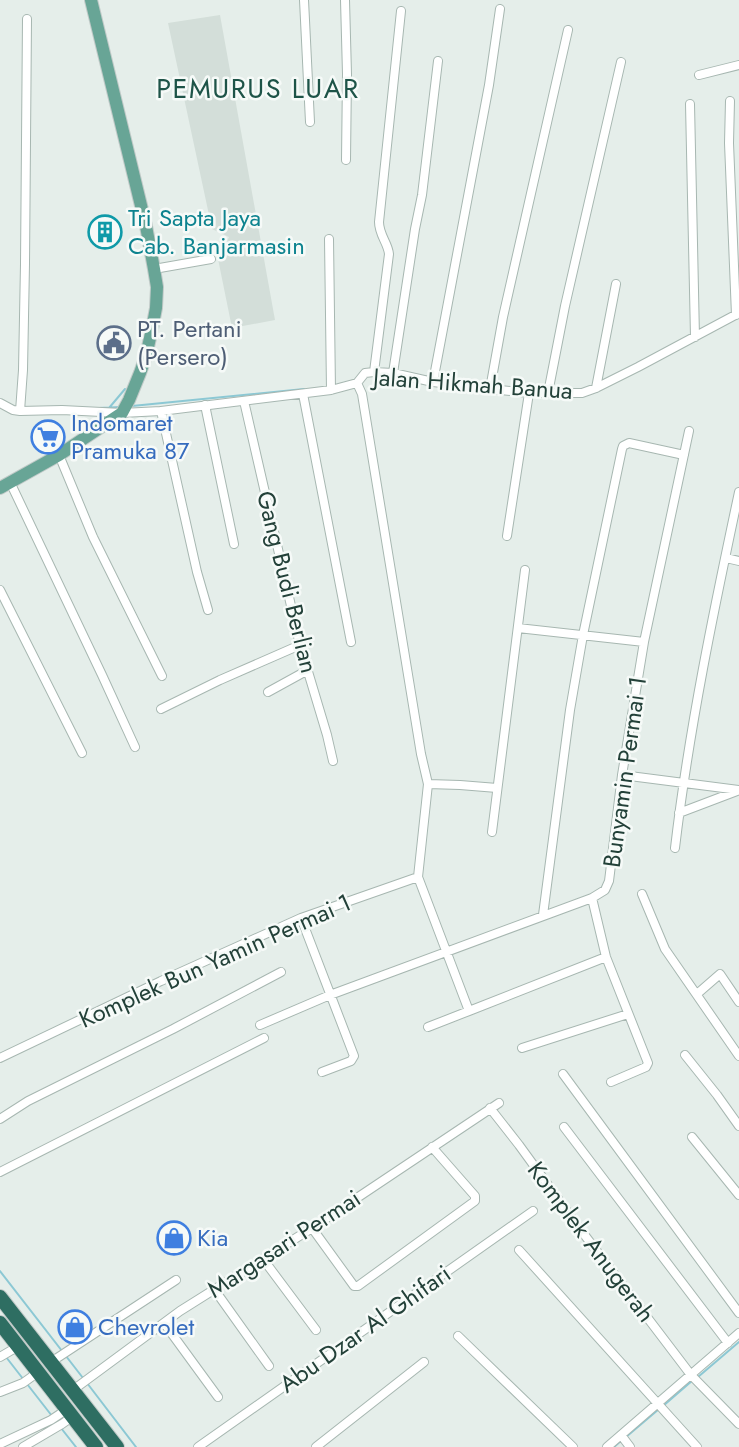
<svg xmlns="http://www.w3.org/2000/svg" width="739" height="1447" viewBox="0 0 739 1447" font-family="Jost,sans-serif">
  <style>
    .built { fill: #d3ded9 }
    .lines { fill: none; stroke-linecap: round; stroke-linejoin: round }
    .stream { stroke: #8cc8d4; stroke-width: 2 }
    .street-casing { stroke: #a7b7b1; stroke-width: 10 }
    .primary-casing { stroke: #c1cac8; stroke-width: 14 }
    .highway-casing { stroke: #c1cac8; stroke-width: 16 }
    .street { stroke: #fff; stroke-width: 8 }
    .primary { stroke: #68a596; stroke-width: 12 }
    .highway { stroke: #2e6e62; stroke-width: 14 }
    .labels { text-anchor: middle; stroke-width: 5; stroke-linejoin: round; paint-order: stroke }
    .culture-label { font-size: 24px; fill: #0d838f; stroke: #f6faf8; text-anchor: start }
    .service-label { font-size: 24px; fill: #4e5e75; stroke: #f6faf8; text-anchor: start }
    .street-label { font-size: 24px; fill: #234139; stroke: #f6faf8 }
    .shop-label { font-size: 24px; fill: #366cbe; stroke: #f6faf8; text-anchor: start }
    .quarter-label { font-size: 27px; letter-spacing: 1.5px; fill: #1e5448; stroke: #f6faf8 }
  </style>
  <rect width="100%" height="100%" fill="#e5eeea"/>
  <path class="built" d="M220,15l55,305 -43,8 -15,-74 4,1 8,-18 -17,-8 -44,-206z"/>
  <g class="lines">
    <path class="stream" d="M132,406l172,-17
      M99,408l21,-1
      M109,408l16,-19
      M0,1271l83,107
      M6,1357l46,59
      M698,1377l41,-35
      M87,1383l49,64
      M663,1406l30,-26
      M61,1428l15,19
      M626,1437l33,-28
      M614,1447l8,-7"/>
    <defs>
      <path id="street" d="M304,0l6,122
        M345,0l2,74 -1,86
        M699,75l40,-10
        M730,101l-1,42 7,172
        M690,104l5,233
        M329,239l2,151
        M154,269l57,-10
        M374,372l15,-118c-1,-11 -10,-19 -10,-32l22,-211
        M393,373l22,-144 7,-34 16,-134
        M433,382l56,-297 11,-76
        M357,383l5,11 59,360 7,30
        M596,388l20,-104
        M490,389l13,-72 65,-287
        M548,393l17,-87 56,-244
        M303,394l48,248
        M244,401l56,244 27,90 6,26
        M0,403l13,7 7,1 42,-1 60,3 39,-2 170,-21 26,-7 8,-10 9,-1 19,1 40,9 57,7 39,4h53l14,-5 42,-21 101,-54
        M205,405l29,139
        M20,411l3,-41 2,-106 2,-245
        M161,411l36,161 11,38
        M59,455l34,82 69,139
        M10,482l92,193 33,72
        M507,536l22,-143
        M726,558l13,3
        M0,590l82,163
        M518,628l126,14
        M268,692l40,-22
        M161,709l59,-29 80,-35
        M622,775l117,15
        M679,813l58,-22
        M492,832l33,-262
        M675,848c14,-119 39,-239 64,-356
        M418,877l51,134 137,-54
        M642,894l23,55 74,107
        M592,898l14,59 42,106 -2,4 -35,15
        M543,915l27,-205 13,-75 39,-186 1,-3 6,-3 55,12
        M301,918l53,138 -3,5 -29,11
        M697,994l23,-20 19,28
        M260,1025l70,-30 262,-97 13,-8 4,-9 13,-106 22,-133 45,-211
        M428,1027l41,-16
        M522,1048l106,-34
        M685,1055l32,40 22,31
        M0,1058l161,-77 140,-63 117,-41 10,-93 32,1 37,3
        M563,1074l176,239
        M490,1108l29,37 61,84 111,146 48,49
        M0,1119l28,-18 145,-72 108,-57
        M564,1127l164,216
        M692,1137l47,58
        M0,1172l264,-134
        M312,1228l42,58h4l117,-85v-5l-43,-49
        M519,1250l178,197
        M263,1259l53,71
        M214,1289l55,77
        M164,1323l54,74
        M458,1336l115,111
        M0,1357l17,-10
        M51,1362l125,-82
        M73,1390l107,-79 132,-83 187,-125
        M0,1392l23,-9 14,-10
        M621,1435l9,12
        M0,1444l51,-24 15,-10
        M23,1447l39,-23 10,-7
        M198,1447l335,-236
        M316,1447l108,-85
        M607,1447l132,-114"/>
      <path id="primary" d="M0,488l59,-33 63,-42 7,-13 11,-27 6,-17 6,-27 4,-21 1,-21 -3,-18 -8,-43 -55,-226"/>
      <path id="highway" d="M0,1297l117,150
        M0,1323l96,124"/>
    </defs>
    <use href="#street" class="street-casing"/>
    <use href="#primary" class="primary-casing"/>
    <use href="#highway" class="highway-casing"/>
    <use href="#street" class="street"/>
    <use href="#primary" class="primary"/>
    <use href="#highway" class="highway"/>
  </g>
  <defs>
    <symbol id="building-ring" viewBox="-11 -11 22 22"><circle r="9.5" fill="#f6faf8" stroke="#0f9aa8" stroke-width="1.5"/><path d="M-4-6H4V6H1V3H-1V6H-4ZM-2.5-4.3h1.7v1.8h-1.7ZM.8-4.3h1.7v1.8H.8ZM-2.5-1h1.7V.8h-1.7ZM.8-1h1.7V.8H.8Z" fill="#0f9aa8"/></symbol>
    <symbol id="civic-ring" viewBox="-11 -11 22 22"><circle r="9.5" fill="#f6faf8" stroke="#5c6f8a" stroke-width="1.5"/><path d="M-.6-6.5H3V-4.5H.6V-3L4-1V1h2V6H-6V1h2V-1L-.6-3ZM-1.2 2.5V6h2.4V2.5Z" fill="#5c6f8a"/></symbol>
    <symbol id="supermarket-ring" viewBox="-11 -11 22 22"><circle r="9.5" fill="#f6faf8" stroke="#3f7fe0" stroke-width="1.5"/><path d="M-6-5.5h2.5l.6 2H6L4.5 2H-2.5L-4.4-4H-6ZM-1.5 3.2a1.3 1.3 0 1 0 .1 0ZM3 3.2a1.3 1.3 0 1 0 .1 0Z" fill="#3f7fe0"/></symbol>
    <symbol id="shop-ring" viewBox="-11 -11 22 22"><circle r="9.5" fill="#f6faf8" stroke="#3f7fe0" stroke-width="1.5"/><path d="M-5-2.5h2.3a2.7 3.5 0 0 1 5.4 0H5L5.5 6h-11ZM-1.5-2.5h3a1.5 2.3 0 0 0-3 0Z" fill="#3f7fe0"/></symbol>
  </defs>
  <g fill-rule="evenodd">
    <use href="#building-ring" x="86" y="213" width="38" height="38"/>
    <use href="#civic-ring" x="95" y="324" width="38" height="38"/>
    <use href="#supermarket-ring" x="29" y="418" width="38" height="38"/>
    <use href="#shop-ring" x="155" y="1219" width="38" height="38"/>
    <use href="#shop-ring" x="56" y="1308" width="38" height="38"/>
  </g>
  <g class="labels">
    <g class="culture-label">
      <text x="128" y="226">Tri Sapta Jaya<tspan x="128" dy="28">Cab. Banjarmasin</tspan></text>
    </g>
    <g class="service-label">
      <text x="137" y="337">PT. Pertani<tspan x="137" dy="28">(Persero)</tspan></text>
    </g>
    <g class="street-label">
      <text transform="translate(473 384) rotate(4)" y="8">Jalan Hikmah Banua</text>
      <text transform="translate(287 582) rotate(76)" y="8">Gang Budi Berlian</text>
      <text transform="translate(625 772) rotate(-82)" y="8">Bunyamin Permai 1</text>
      <text transform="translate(215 961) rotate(-24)" y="8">Komplek Bun Yamin Permai 1</text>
      <text transform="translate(591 1242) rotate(53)" y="8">Komplek Anugerah</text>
      <text transform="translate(284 1244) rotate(-33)" y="8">Margasari Permai</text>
      <text transform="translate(365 1329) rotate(-35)" y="8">Abu Dzar Al Ghifari</text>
    </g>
    <g class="shop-label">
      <text x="71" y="431">Indomaret<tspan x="71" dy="28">Pramuka 87</tspan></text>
      <text x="197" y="1246">Kia</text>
      <text x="98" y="1335">Chevrolet</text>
    </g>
    <g class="quarter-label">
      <text x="258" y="98">PEMURUS LUAR</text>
    </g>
  </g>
</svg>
